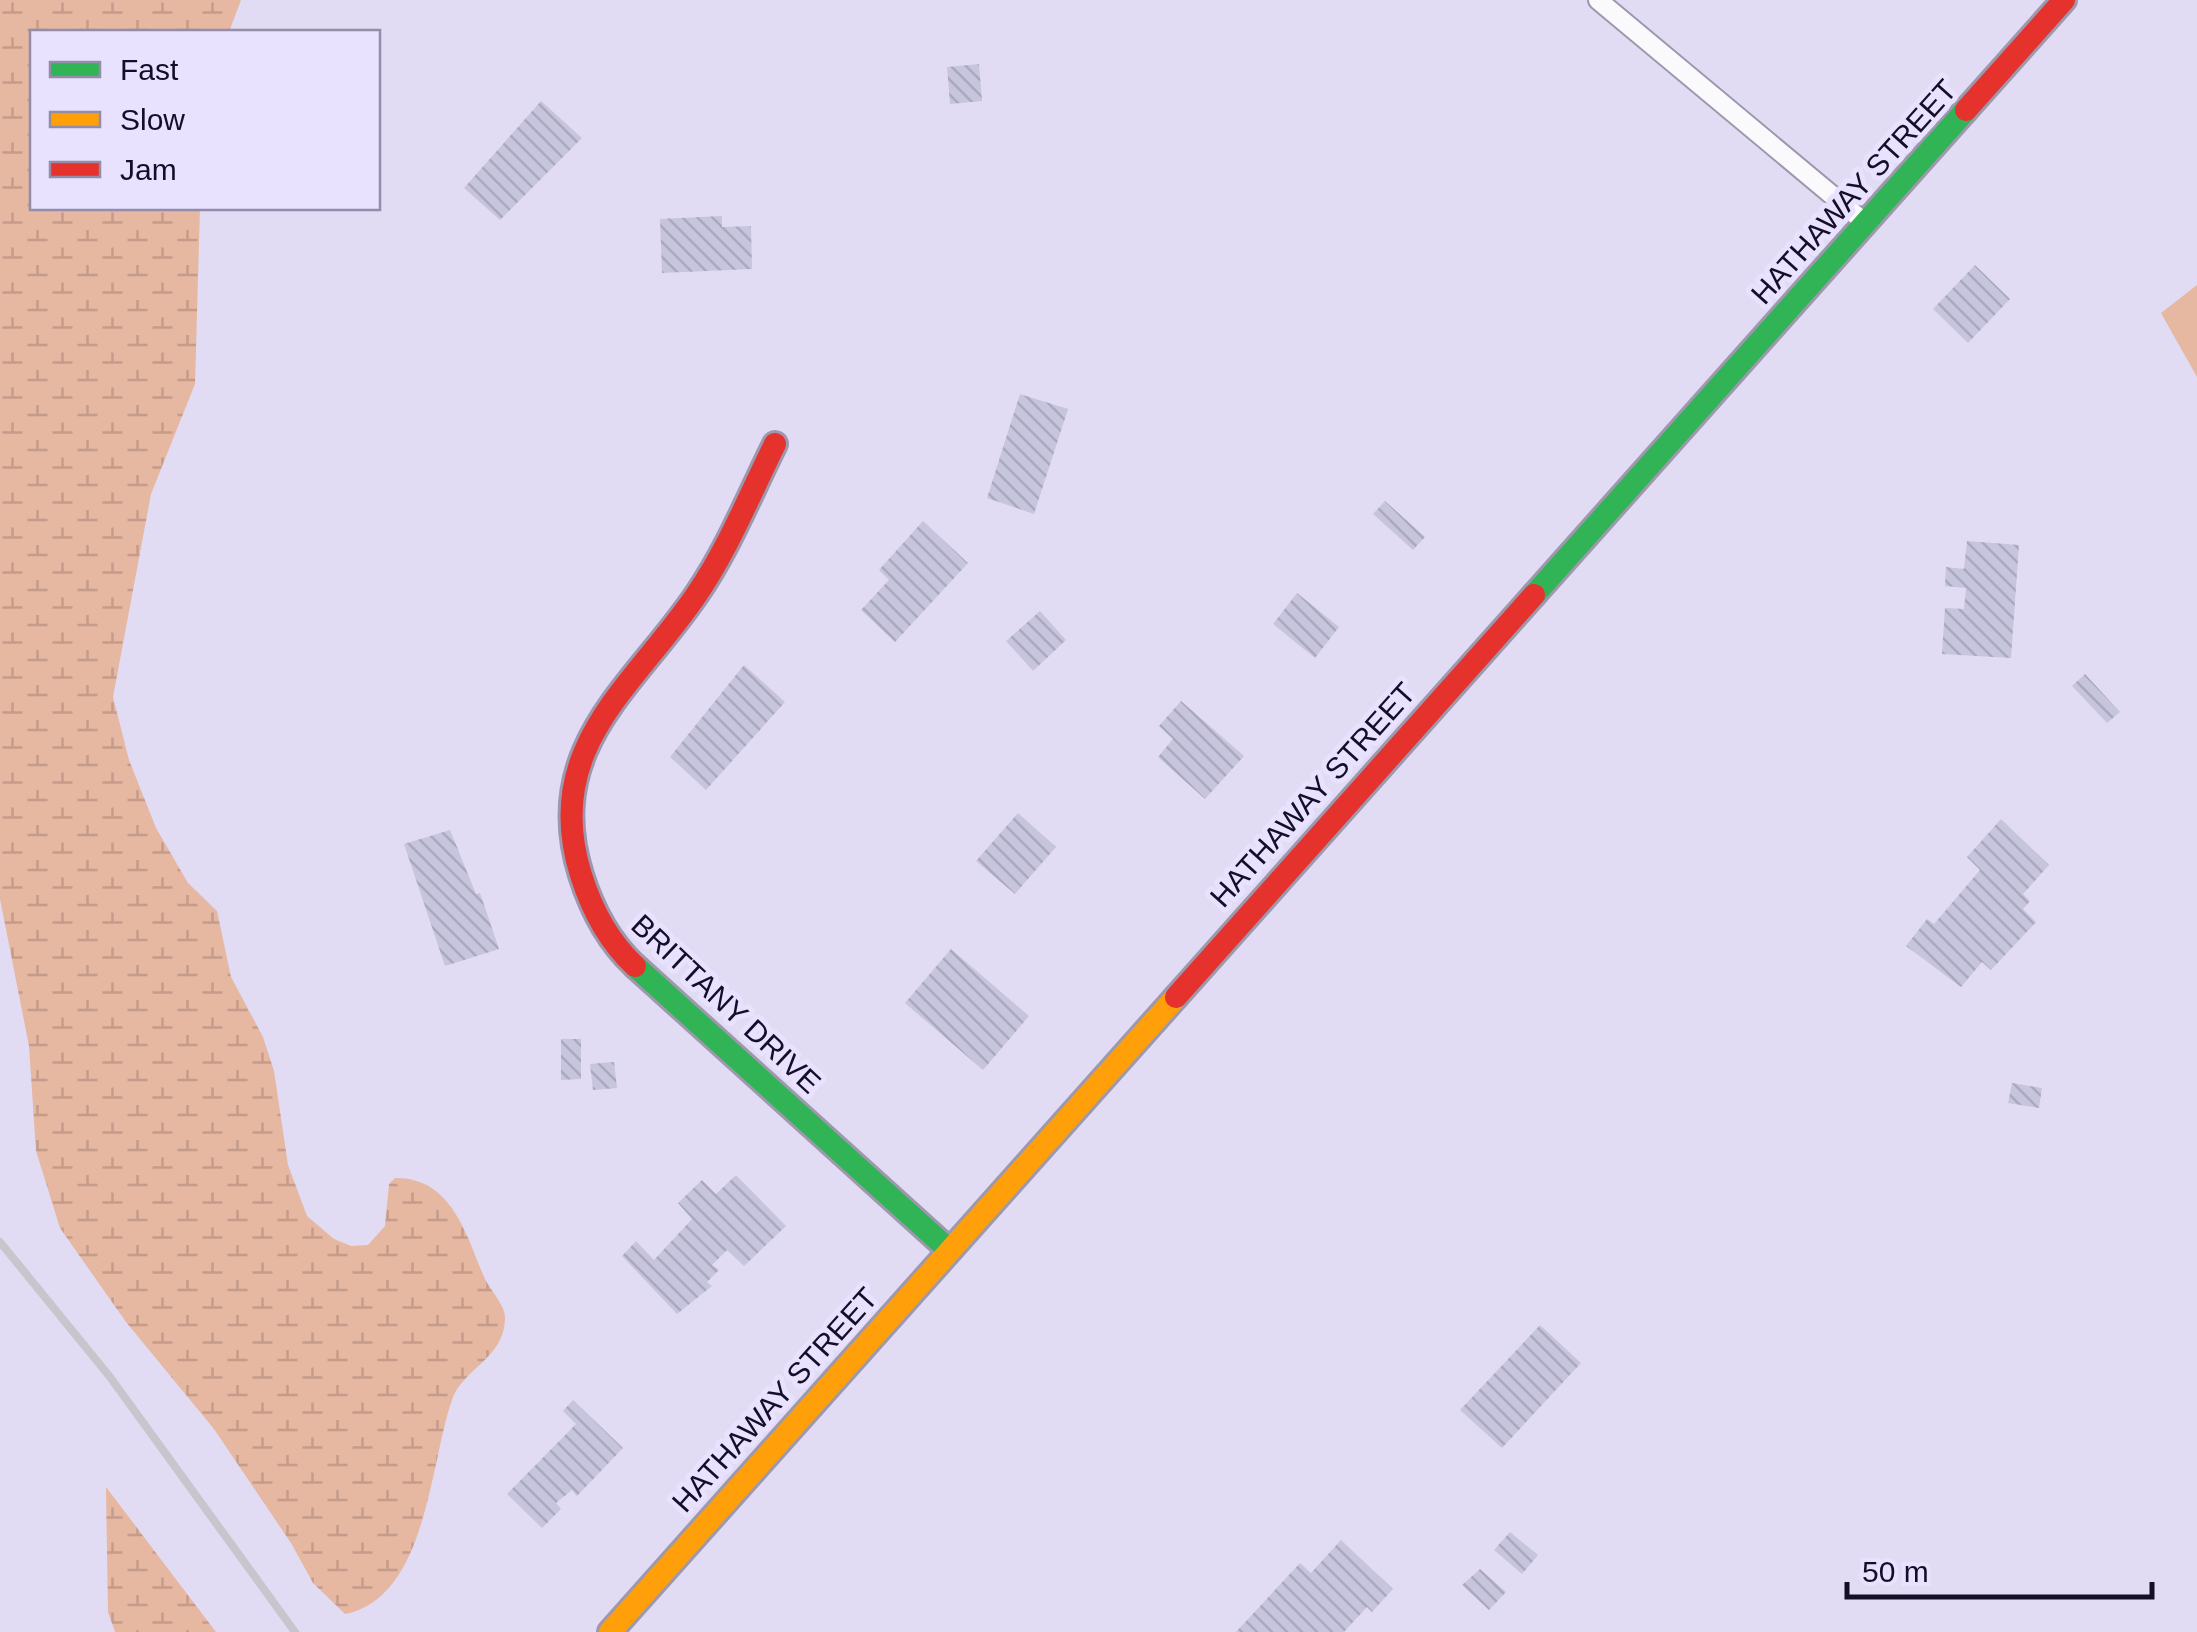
<svg xmlns="http://www.w3.org/2000/svg" width="2197" height="1632" viewBox="0 0 2197 1632" font-family="Helvetica,sans-serif">
  <style>
    .green { fill: #e6b7a1 }
    .wetland { fill: url(#wetland-marsh) }
    .building { fill: url(#building-back-hatch) }
    .lines { fill: none; stroke-linecap: round; stroke-linejoin: round }
    .lane-casing { stroke: #9e98af; stroke-width: 22 }
    .fast-casing { stroke: #9e98af; stroke-width: 28 }
    .slow-casing { stroke: #9e98af; stroke-width: 28 }
    .jam-casing { stroke: #9e98af; stroke-width: 28 }
    .lane { stroke: #fafafd; stroke-width: 18 }
    .fast { stroke: #30b455; stroke-width: 22 }
    .slow { stroke: #ff9f0a; stroke-width: 22 }
    .jam { stroke: #e5322d; stroke-width: 22 }
    .rail { stroke: #c8c5cd; stroke-width: 8 }
    .labels { text-anchor: middle; stroke-width: 10; stroke-linejoin: round; paint-order: stroke }
    .street-label { font-size: 30px; fill: #160e28; stroke: #e8e2ff }
  </style>
  <defs>
    <pattern id="wetland-marsh" width="20" height="14" patternUnits="userSpaceOnUse" patternTransform="scale(2.5)"><rect width="20" height="14" fill="#e6b7a1"/><path d="M1 5h8M5 5V1M11 12h8M15 12V8" fill="none" stroke="#c59c8b"/></pattern>
    <pattern id="building-back-hatch" width="6" height="6" patternUnits="userSpaceOnUse" patternTransform="scale(2.5)"><rect width="6" height="6" fill="#c6c5dd"/><path d="M-1 5l2 2M0 0l6 6M5-1l2 2" fill="none" stroke="#a9a8be"/></pattern>
  </defs>
  <rect width="100%" height="100%" fill="#e1dcf3"/>
  <path class="green" d="M2197,285v92l-36,-64z"/>
  <path class="wetland" d="M0,0h241l-12,32h-197v176h168l-5,176 -44,110 -38,203 16,63 27,68 32,55 29,28 14,66 32,60 11,34 14,94 19,51 27,23 17,7 17,-1 17,-19 4,-42 6,-6c58,-1 72,60 90,101 6,12 21,27 20,40 -1,40 -43,50 -53,81 -22,62 -25,198 -107,214l-32,-31 -22,-40 -77,-114 -88,-107 -66,-94 -24,-77 -7,-105 -29,-147z
    M106,1487l110,145h-101l-7,-20z"/>
  <path class="building" d="M979,64l3,37 -32,3 -3,-37z
    M541,101l41,37 -82,82 -36,-32z
    M722,216v11l29,-1 1,43 -90,4 -2,-54z
    M1975,265l35,34 -42,44 -35,-34z
    M1020,394l48,15 -34,105 -47,-16z
    M1385,501l40,36 -12,13 -40,-36z
    M923,521l45,42 -73,79 -34,-32 28,-30 -10,-10z
    M1967,541l52,4 -8,113 -69,-4 3,-46 19,1 2,-21 -21,-2 1,-19 18,2z
    M1297,593l42,34 -24,31 -42,-34z
    M1040,611l26,29 -33,31 -27,-30z
    M744,665l41,37 -79,88 -36,-33z
    M2085,674l35,38 -13,11 -35,-37z
    M1181,701l63,55 -39,43 -47,-42 15,-18 -14,-13z
    M1018,813l38,34 -41,47 -39,-33z
    M2001,819l48,46 -26,29 7,7 -7,8 13,13 -45,48 -9,-8 -21,25 -55,-41 21,-27 7,5 46,-54 -13,-13z
    M450,830l26,64 4,-1 19,56 -54,17 -41,-122z
    M951,949l78,67 -46,54 -78,-67z
    M561,1039h20v40l-20,1z
    M614,1062l3,26 -24,2 -3,-26z
    M2012,1083l30,5 -3,20 -31,-5z
    M736,1175l50,51 -42,40 -17,-16 -15,15 7,5 -12,12 5,4 -35,28 -55,-58 14,-15 18,19 38,-41 -14,-16 24,-23 14,14z
    M1540,1325l41,38 -79,85 -42,-38z
    M573,1400l50,48 -46,48 -5,-6 -16,13 5,6 -19,19 -35,-34 69,-70 -13,-13z
    M1510,1532l28,23 -16,19 -28,-24z
    M1341,1540l52,49 -21,23 -5,-5 -23,25h-108l64,-69 11,10z
    M1480,1569l26,23 -17,18 -27,-25z"/>
  <g class="lines">
    <defs>
      <path id="lane" d="M1598,0l265,221"/>
      <path id="fast" d="M1534,595l432,-485
        M635,966l314,284"/>
      <path id="slow" d="M610,1632l566,-635"/>
      <path id="jam" d="M1966,110l98,-110
        M635,966c-27,-25 -43,-56 -54,-91 -40,-128 53,-188 116,-281 32,-47 53,-100 78,-150
        M1176,997l358,-402"/>
    </defs>
    <use href="#lane" class="lane-casing"/>
    <use href="#fast" class="fast-casing"/>
    <use href="#slow" class="slow-casing"/>
    <use href="#jam" class="jam-casing"/>
    <use href="#lane" class="lane"/>
    <use href="#fast" class="fast"/>
    <use href="#slow" class="slow"/>
    <use href="#jam" class="jam"/>
    <path class="rail" d="M0,1242l110,135 185,255"/>
  </g>
  <g class="labels">
    <g class="street-label">
      <text transform="translate(1854 192) rotate(-48)" y="10">HATHAWAY STREET</text>
      <text transform="translate(1313 795) rotate(-48)" y="10">HATHAWAY STREET</text>
      <text transform="translate(726 1004) rotate(43)" y="10">BRITTANY DRIVE</text>
      <text transform="translate(775 1400) rotate(-48)" y="10">HATHAWAY STREET</text>
    </g>
  </g>
  <rect x="30" y="30" width="350" height="180" fill="#e8e2ff" stroke="#948da9" stroke-width="2.5"/>
  <rect x="50" y="62" width="50" height="15" fill="#30b455" stroke="#948da9" stroke-width="2.5"/>
  <text x="120" y="80" font-size="30" fill="#160e28">Fast</text>
  <rect x="50" y="112" width="50" height="15" fill="#ff9f0a" stroke="#948da9" stroke-width="2.5"/>
  <text x="120" y="130" font-size="30" fill="#160e28">Slow</text>
  <rect x="50" y="162" width="50" height="15" fill="#e5322d" stroke="#948da9" stroke-width="2.5"/>
  <text x="120" y="180" font-size="30" fill="#160e28">Jam</text>
  <path d="M1847 1582v15h305v-15" fill="none" stroke="#160e28" stroke-width="5"/>
  <text x="1862" y="1582" font-size="30" fill="#160e28" stroke="#e8e2ff" stroke-width="8" paint-order="stroke">50 m</text>
</svg>
